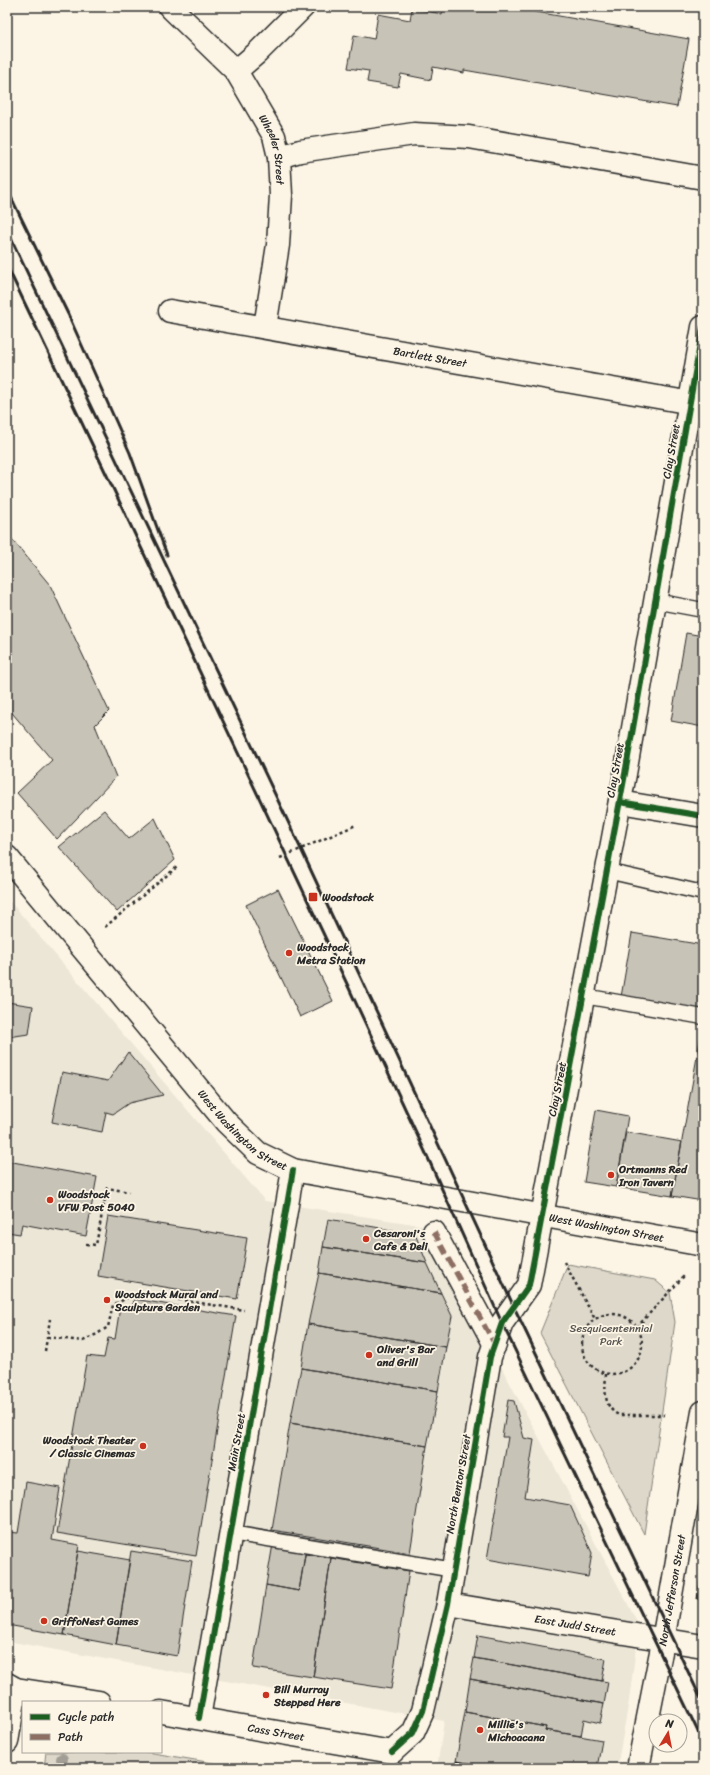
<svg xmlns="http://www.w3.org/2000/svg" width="710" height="1775" viewBox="0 0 710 1775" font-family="Sriracha,sans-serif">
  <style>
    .built { fill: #ece6d7 }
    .green { fill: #ded8ca; stroke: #84827a }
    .building { fill: #c8c3b7; stroke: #2b2b2b }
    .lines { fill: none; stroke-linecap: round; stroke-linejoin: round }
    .lane-casing { stroke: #2b2b2b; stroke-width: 17 }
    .street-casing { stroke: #2b2b2b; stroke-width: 25 }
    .secondary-casing { stroke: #2b2b2b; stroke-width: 25 }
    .path { stroke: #2b2b2b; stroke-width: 2.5; stroke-dasharray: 3 3; stroke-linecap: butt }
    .lane { stroke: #fcf5e5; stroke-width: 14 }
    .street { stroke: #fcf5e5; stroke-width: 22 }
    .secondary { stroke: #fcf5e5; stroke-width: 22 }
    .rail { stroke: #2b2b2b; stroke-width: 3 }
    .quiet { stroke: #8d6e63; stroke-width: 5; stroke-dasharray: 10 5; stroke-linecap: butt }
    .cycleway-casing { stroke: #fcf5e5; stroke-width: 8 }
    .cycleway { stroke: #1b5e20; stroke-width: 6 }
    .tree { fill: #a29e95 }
    .poi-dot { fill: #c8321e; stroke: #fcf5e5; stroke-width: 1.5 }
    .labels { text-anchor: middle; stroke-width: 3.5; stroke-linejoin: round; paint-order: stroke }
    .street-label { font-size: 11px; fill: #2b2b2b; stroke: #fcf5e5 }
    .poi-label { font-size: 11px; font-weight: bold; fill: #2b2b2b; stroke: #fcf5e5; text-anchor: start }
    .park-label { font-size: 11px; fill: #585653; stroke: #fcf5e5 }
  </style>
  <rect width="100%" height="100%" fill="#fcf5e5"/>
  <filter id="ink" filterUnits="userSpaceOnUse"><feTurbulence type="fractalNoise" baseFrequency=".025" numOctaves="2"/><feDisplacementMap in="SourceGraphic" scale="8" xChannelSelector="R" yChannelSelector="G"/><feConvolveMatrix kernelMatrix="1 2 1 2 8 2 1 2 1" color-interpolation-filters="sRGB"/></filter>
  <g filter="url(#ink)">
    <path class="built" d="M7,898l258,303 161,25 213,399 -10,76 -12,67h-180l7,-47 -437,-80z"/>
    <path class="green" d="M568,1264l87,16 15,13 5,29 -31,212 -104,-201z
      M46,1752h101l96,16h-199z"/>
    <path class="building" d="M443,7h65l181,32 -12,68 -213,-37v3l-31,-6 -2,13 -30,-6 -3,13 -31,-5 2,-11 -21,-3 6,-33 20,4 4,-25 32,6 2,-12 30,6z
      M7,533l43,52 59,126 -14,14 21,52 -59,62 -40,-46 35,-33 -45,-53z
      M686,633l17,3v91l-32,-6z
      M104,810l25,29 26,-21 20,42 -58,52 -58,-65z
      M278,889l55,112 -33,16 -54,-112z
      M632,933l71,12v65l-82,-13z
      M7,1002l26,4 -4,28 -22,3z
      M702,1029h1v172l-31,-5z
      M128,1052l35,43 -34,8 -16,11 -7,-2 -4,20 -50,-10 10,-50 46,9z
      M596,1110l32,6 -12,71 -32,-5z
      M626,1132l56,10 -10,54 -56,-9z
      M7,1161l90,16 -11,59 -64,-12 -2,10 -13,-2z
      M108,1216l139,22 -10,61 -139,-23z
      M328,1219l87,15 12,29 -104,-16z
      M323,1247l104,16 14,30 -122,-20z
      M319,1273l122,20 11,23 -6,31 -138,-23z
      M134,1299l102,17 -40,240 -139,-23 30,-177 17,2 4,-20 7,1 5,-32 12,2z
      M308,1324l138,23 -8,44 -137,-23z
      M301,1368l137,23 -11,55 -137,-23z
      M508,1400l6,1 10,37 10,2 -9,57 45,8 22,48 -4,24 -101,-18 21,-122h-6z
      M290,1423l137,23 -17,107 -138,-23z
      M26,1482l34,6 -8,52 27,5 -15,90 -57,-10v-93l11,1z
      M273,1544l33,6 -7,41 -33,-6z
      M78,1551l52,9 -14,85 -52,-10z
      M131,1551l61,10 -15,95 -61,-11z
      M305,1554l26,4 -18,119 -60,-9 13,-83 33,6z
      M331,1558l78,13 -18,118 -78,-12z
      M703,1565v35l-6,-1z
      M478,1635l128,24 -4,22 -128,-23z
      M474,1658l134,24 -4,22 -134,-25z
      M470,1679l134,25 -4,19 -16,-4 -3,17 -36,-6 1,-3 -81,-15z
      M465,1712l81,15 -1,3 57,10 -5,28h-102l-39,-7z
      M456,1761l39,7h-40z"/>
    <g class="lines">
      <defs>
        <path id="lane" d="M655,601l48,9
          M607,871l96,22
          M584,996l119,21
          M231,1533l223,37"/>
        <g id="street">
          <path id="s1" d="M170,7l66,64 38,65 5,21 2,38 -3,50 -13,82"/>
          <path d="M236,71l21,-18 46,-46"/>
          <path d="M279,157l21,-6 114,-17 55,3 234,41"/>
          <path id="s2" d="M170,311l533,94"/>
          <path d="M620,802l83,14"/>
          <path d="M434,1232l61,113"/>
          <path id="s3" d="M448,1604l255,42"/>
          <path d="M7,1684l9,5 83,13"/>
          <path id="s4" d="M161,1712l231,40"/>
          <path d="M199,1718l94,-548"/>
          <path d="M7,1742l9,-53"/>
          <path d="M392,1752l21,-19 10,-22 25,-107 42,-247 12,-34 27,-38 96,-511 78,-447"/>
          <path id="s5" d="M638,1768l23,-116 42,-240"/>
        </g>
        <g id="secondary">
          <path id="s6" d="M7,857l219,265 32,31 35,17 410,75"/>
        </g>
      </defs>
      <use href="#lane" class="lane-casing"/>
      <use href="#street" class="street-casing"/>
      <use href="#secondary" class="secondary-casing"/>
      <path class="path" d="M280,858l76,-33
        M105,927l72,-60
        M86,1244l10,1 11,-57 22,4
        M564,1262l31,57
        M582 1344a30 30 0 1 1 60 0a30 30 0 1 1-60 0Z
        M637,1327l47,-51
        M47,1337l36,4 14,-7 11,-7 5,-22 24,-12 107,17
        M45,1351l5,-32
        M606,1374c-1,15 -3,34 13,41h46"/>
      <use href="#lane" class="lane"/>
      <use href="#street" class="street"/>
      <use href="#secondary" class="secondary"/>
      <path class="rail" d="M7,189l61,125 62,139 37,102
        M7,230l294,619 213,458 189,396
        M7,266l114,239 227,481 80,172 74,165 201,419"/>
      <path class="quiet" d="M434,1232l61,113"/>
      <defs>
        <path id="cycleway" d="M620,802l83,14
          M199,1718l94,-548
          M392,1752l21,-19 10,-22 25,-107 42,-247 12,-34 27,-38 96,-511 78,-447"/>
      </defs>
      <use href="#cycleway" class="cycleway-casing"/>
      <use href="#cycleway" class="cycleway"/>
    </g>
    <circle class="tree" cx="62" cy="1759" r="6"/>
  </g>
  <g class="poi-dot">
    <rect x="308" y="892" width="10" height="10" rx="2"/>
    <circle cx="289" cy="953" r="4"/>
    <circle cx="611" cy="1175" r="4"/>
    <circle cx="50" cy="1200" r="4"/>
    <circle cx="366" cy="1239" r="4"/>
    <circle cx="107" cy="1300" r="4"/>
    <circle cx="369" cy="1355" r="4"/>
    <circle cx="143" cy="1446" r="4"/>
    <circle cx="44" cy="1621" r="4"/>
    <circle cx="266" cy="1695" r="4"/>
    <circle cx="480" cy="1730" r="4"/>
  </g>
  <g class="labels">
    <g class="street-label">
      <text dy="4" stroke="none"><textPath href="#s1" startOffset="180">Wheeler Street</textPath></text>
      <text dy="4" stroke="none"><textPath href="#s2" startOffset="264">Bartlett Street</textPath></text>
      <text transform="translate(671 451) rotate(-80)" y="4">Clay Street</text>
      <text transform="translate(615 770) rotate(-80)" y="4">Clay Street</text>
      <text transform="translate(557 1089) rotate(-79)" y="4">Clay Street</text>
      <text dy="4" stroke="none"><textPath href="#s6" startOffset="362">West Washington Street</textPath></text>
      <text dy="4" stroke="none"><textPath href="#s6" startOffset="746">West Washington Street</textPath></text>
      <text transform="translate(236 1442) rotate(-80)" y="4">Main Street</text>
      <text transform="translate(458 1484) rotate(-80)" y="4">North Benton Street</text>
      <text dy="4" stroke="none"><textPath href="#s5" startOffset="181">North Jefferson Street</textPath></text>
      <text dy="4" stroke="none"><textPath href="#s3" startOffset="129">East Judd Street</textPath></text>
      <text dy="4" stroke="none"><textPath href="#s4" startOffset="117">Cass Street</textPath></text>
    </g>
    <g class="poi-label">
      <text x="322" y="901">Woodstock</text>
      <text x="297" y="951">Woodstock<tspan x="297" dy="13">Metra Station</tspan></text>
      <text x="619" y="1173">Ortmanns Red<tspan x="619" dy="13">Iron Tavern</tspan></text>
      <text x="58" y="1198">Woodstock<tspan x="58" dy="13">VFW Post 5040</tspan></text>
      <text x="374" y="1237">Cesaroni's<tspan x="374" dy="13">Cafe &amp; Deli</tspan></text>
      <text x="115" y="1298">Woodstock Mural and<tspan x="115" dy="13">Sculpture Garden</tspan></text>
      <text x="377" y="1353">Oliver's Bar<tspan x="377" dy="13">and Grill</tspan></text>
      <text x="135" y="1444" text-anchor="end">Woodstock Theater<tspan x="135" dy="13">/ Classic Cinemas</tspan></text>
      <text x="52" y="1625">GriffoNest Games</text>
      <text x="274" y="1693">Bill Murray<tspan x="274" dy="13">Stepped Here</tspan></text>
      <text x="488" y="1728">Millie's<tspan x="488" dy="13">Michoacana</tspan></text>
    </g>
    <g class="park-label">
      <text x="611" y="1332">Sesquicentennial<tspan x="611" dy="13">Park</tspan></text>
    </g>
  </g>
  <rect width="710" height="1775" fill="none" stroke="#fcf5e5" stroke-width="24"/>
  <rect x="12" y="12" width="686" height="1751" fill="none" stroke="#2b2b2b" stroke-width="1.5" filter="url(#ink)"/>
  <rect x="22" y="1701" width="140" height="52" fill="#fcf5e5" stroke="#a8a49b"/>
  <rect x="30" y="1714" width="20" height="6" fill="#1b5e20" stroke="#a8a49b"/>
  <text x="58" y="1721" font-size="12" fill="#2b2b2b">Cycle path</text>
  <rect x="30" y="1734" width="20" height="6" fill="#8d6e63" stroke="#a8a49b"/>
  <text x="58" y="1741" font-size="12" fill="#2b2b2b">Path</text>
  <g transform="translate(668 1733) rotate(10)"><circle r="19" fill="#fcf5e5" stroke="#a8a49b"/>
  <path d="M0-3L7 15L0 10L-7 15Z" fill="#c8321e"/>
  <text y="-6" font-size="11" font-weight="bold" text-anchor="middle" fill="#2b2b2b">N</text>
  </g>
</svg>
